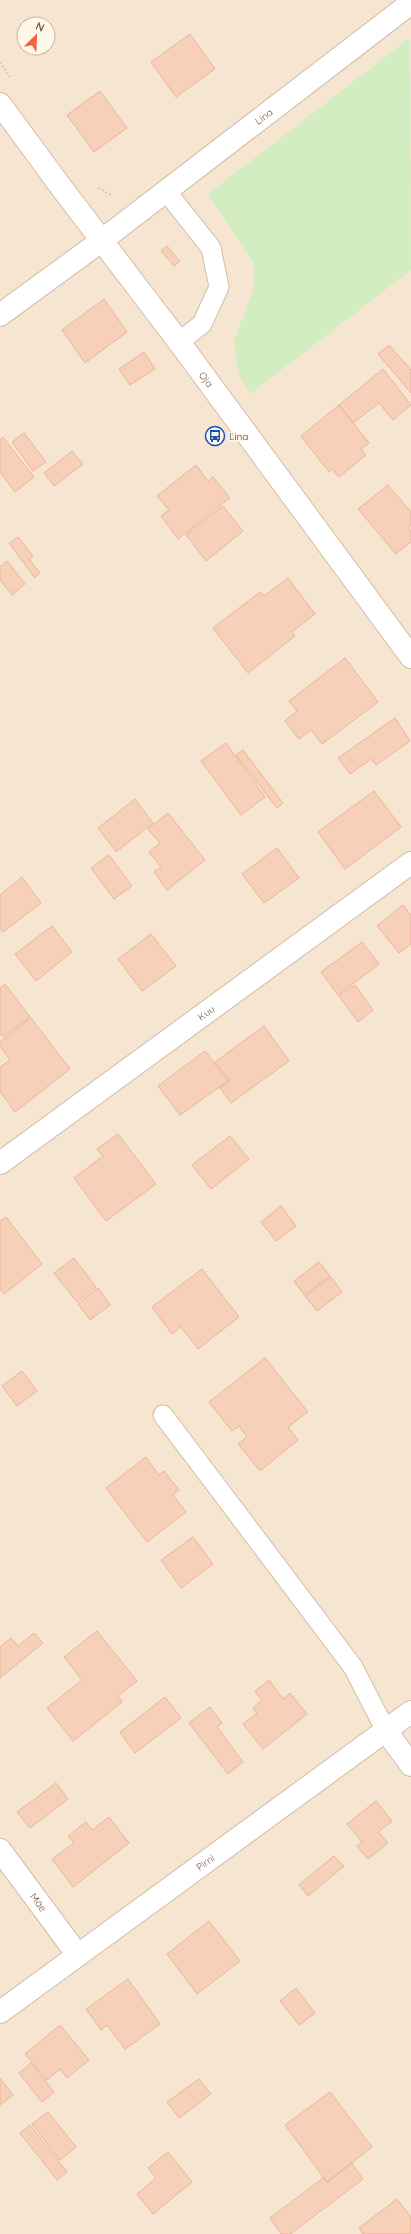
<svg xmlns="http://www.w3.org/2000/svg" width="411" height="2234" viewBox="0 0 411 2234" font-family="Quicksand,sans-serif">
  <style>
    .residential { fill: #f6e5d0; fill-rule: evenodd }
    .green { fill: #d2edc0 }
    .building { fill: #f6d0b8; stroke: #eab596 }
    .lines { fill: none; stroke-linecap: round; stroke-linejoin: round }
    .lane-casing { stroke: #d2bcaa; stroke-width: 21 }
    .street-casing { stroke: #d2bcaa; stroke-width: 24 }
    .secondary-casing { stroke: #d6bca8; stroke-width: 24 }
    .path { stroke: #dbb39b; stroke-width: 2.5; stroke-dasharray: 1 3; stroke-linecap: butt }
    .lane { stroke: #fff; stroke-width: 19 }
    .street { stroke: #fff; stroke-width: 22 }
    .secondary { stroke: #fff; stroke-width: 22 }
    .labels { text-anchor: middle; stroke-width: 3; stroke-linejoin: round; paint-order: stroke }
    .street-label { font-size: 10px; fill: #785846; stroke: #fff7ea }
    .transit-label { font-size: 10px; fill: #164399; stroke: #fff7ea; text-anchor: start }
  </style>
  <rect width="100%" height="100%" fill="#fef3e2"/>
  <path class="residential" d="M0,0h411v2234h-411zM24,24h24v24h-24z"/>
  <path class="green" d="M410,38l1,232 -161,124 -12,-22 -4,-31 19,-51 1,-26 -46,-70z"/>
  <path class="building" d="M190,34l25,35 -39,28 -25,-35z
    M100,91l27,37 -33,24 -27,-37z
    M167,246l13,15 -6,5 -13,-15z
    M104,299l23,33 -42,31 -23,-33z
    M389,345l22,25v23l-33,-39z
    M144,352l11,17 -25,16 -11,-16z
    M383,369l28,36 -18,15 -14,-17 -26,20 -14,-18z
    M339,405l30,38 -8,6 5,6 -27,22 -7,-8 -3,3 -28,-36z
    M24,433l22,29 -13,9 -21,-29z
    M3,437l31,40 -19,15 -15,-20v-32z
    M72,451l11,13 -29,22 -10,-13z
    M196,465l12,16 5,-4 17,21 -52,41 -17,-23 8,-6 -12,-14z
    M388,485l23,27v13l-3,3 3,3v11l-15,12 -38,-45z
    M223,506l20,25 -37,30 -20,-26z
    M18,537l15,19 -4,3 11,14 -5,5 -26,-35z
    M7,561l18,23 -13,11 -12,-15v-13z
    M288,578l27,36 -23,18 3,4 -47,37 -35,-45 47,-36 4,4z
    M345,658l33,44 -56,42 -11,-14 -12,9 -14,-18 12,-10 -8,-10z
    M395,718l15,23 -34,24 -5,-6 -21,15 -12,-16z
    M226,743l39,54 -24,18 -40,-54z
    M243,750l40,53 -6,5 -41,-53z
    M374,791l27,36 -56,42 -27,-37z
    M135,799l18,24 -37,29 -18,-24z
    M168,813l37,47 -38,30 -13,-18 7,-5 -12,-15 11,-9 -12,-14z
    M277,848l22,30 -35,25 -22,-29z
    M109,855l23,31 -18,13 -23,-31z
    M22,877l19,26 -38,29 -3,-4v-33z
    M403,905l8,10v29l-12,9 -22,-27z
    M52,926l20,26 -36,29 -21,-27z
    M151,934l25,32 -34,25 -24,-32z
    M362,942l17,22 -41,31 -17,-23z
    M5,984l25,33 -27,20 -3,-3v-46z
    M355,985l18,25 -15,12 -19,-26z
    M31,1018l39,51 -55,43 -15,-20v-25l10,-7 -10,-14v-4z
    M264,1026l25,35 -58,42 -11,-15 10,-7 -15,-19z
    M205,1051l23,30 -48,34 -22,-29z
    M118,1134l38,50 -50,37 -32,-43 29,-22 -6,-7z
    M230,1136l19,23 -38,30 -19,-24z
    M281,1206l15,20 -20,15 -15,-19z
    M6,1217l36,47 -38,30 -4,-5v-68z
    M74,1258l22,29 -19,15 -23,-29z
    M319,1262l11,14 -26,19 -10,-14z
    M202,1269l37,48 -41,32 -17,-22 -9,7 -20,-27z
    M331,1277l11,15 -25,19 -12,-15z
    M98,1288l12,17 -20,15 -12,-16z
    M265,1358l43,54 -20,15 10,13 -38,31 -22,-27 9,-7 -8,-11 -7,5 -23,-29z
    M22,1371l15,20 -20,15 -15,-20z
    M146,1457l13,18 5,-4 15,19 -6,5 13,17 -39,30 -41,-54z
    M193,1537l20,27 -32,24 -20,-28z
    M97,1631l40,50 -19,15 4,6 -49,39 -26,-33 35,-28 -18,-23z
    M34,1633l9,10 -43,35v-31l11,-9 7,8z
    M269,1680l14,19 7,-6 17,21 -44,35 -20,-25 14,-11 -4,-5 9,-8 -7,-9z
    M165,1697l16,21 -46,35 -15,-21z
    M210,1707l12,16 -5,4 26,35 -15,12 -39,-51z
    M56,1783l12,16 -38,29 -13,-16z
    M376,1801l16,20 -14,11 10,11 -20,16 -11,-13 5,-4 -15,-18z
    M109,1817l20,26 -56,44 -21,-28 22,-16 -6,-7 18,-14 6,8z
    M334,1856l10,10 -36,30 -9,-11z
    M209,1921l31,40 -43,33 -30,-40z
    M128,1979l32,45 -35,25 -18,-24 -6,5 -15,-21z
    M296,1988l19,25 -16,12 -19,-24z
    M60,2025l29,35 -22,18 -7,-9 -13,11 -22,-26z
    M31,2063l23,29 -12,10 -23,-29z
    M0,2078l13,17 -13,10z
    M199,2079l12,15 -32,24 -12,-16z
    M330,2092l42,55 -45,35 -42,-57z
    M48,2112l28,35 -16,13 -28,-36z
    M30,2125l37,47 -10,8 -37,-47z
    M168,2152l24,30 -39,32 -16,-20 19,-16 -8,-10z
    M352,2163l11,16 -73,55h-9l-11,-16 53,-40 4,4z
    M397,2199l14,18v17h-48l-4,-6z"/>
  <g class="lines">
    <defs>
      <path id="lane" d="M166,191l45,57 8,39 -17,37 -23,18
        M163,1415l190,252 33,64"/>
      <g id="street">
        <path id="s1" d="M0,315l101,-74 310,-238"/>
        <path id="s2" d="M0,1163l411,-300"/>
        <path d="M386,1731l25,34"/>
        <path id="s3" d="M0,1850l77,104"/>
        <path id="s4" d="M0,2012l411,-300"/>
      </g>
      <g id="secondary">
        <path id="s5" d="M0,104l61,83 118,155 232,315"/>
      </g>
    </defs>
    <use href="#lane" class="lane-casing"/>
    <use href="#street" class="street-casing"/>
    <use href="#secondary" class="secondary-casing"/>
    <path class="path" d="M0,63l10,14
      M99,188l14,8"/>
    <use href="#lane" class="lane"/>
    <use href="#street" class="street"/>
    <use href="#secondary" class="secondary"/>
  </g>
  <defs>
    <symbol id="bus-ring" viewBox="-11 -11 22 22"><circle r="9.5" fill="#fff7ea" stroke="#1a4fb4" stroke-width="1.5"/><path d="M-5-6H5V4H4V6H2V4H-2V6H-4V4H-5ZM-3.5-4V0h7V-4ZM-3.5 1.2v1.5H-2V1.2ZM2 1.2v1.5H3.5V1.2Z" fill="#1a4fb4"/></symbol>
  </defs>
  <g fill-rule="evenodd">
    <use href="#bus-ring" x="204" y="425" width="22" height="22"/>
  </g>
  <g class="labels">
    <g class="street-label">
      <text dy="4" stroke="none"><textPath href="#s1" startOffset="330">Lina</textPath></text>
      <text dy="4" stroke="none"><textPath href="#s5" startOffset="344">Oja</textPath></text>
      <text dy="4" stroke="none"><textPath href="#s2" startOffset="255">Kuu</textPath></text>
      <text dy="4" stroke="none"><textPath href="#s4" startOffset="254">Pirni</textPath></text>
      <text dy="4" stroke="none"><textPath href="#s3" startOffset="65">Mäe</textPath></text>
    </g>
    <g class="transit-label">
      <text x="229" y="440">Lina</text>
    </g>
  </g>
  <g transform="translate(36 36) rotate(24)"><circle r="19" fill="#fff7ea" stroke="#c9b7a8"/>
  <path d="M0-3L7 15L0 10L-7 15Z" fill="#f2643d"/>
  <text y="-6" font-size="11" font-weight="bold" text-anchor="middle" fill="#785846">N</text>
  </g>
</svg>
